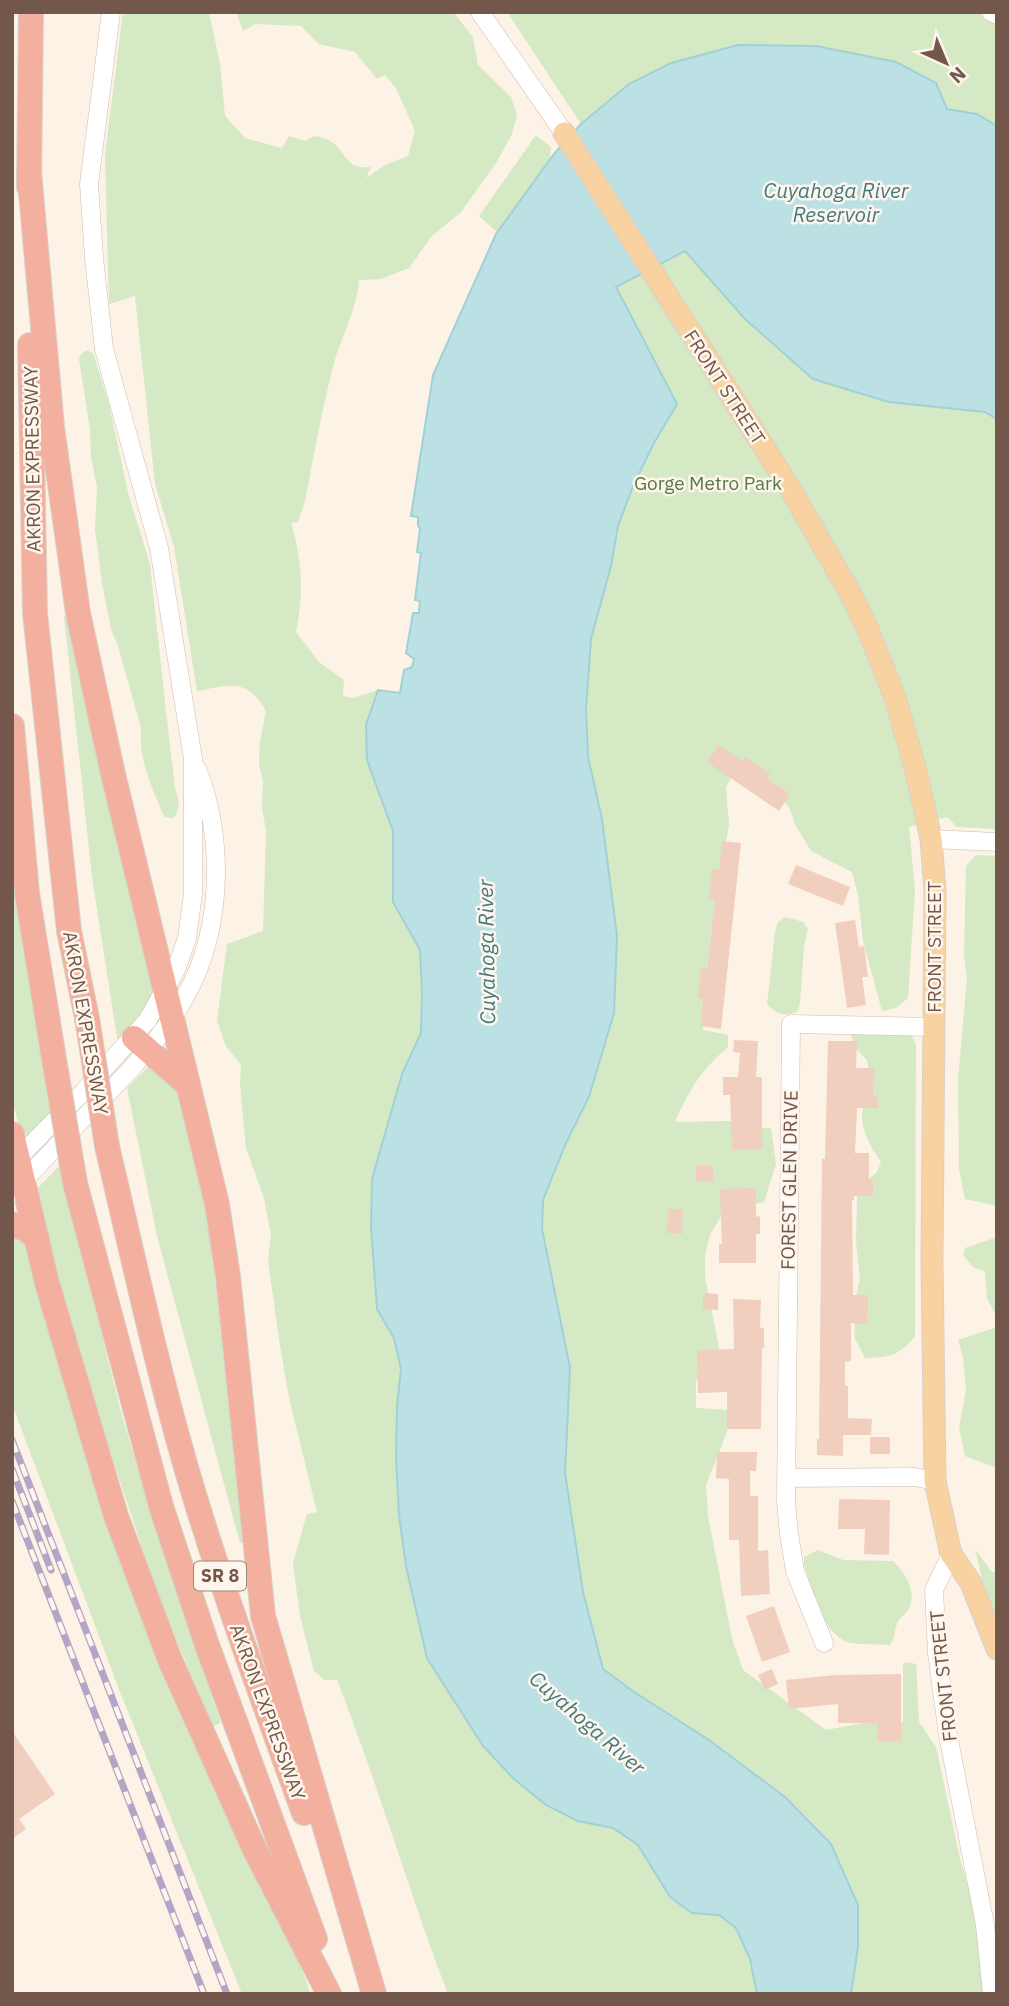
<svg xmlns="http://www.w3.org/2000/svg" width="1009" height="2006" viewBox="0 0 1009 2006" font-family="'IBM Plex Sans',sans-serif">
  <style>
    .green { fill: #d5e9c4 }
    .water { fill: #bbe1e5; stroke: #a1d1d6; stroke-width: 2 }
    .building { fill: #f0cfbe }
    .lines { fill: none; stroke-linecap: round; stroke-linejoin: round }
    .minor-casing { stroke: #cfbbaf; stroke-width: 19 }
    .major-casing { stroke: #d8d0cd; stroke-width: 23 }
    .highway-casing { stroke: #d8d0cd; stroke-width: 26 }
    .minor { stroke: #fff; stroke-width: 18 }
    .major { stroke: #f8d2a0; stroke-width: 21 }
    .highway { stroke: #f4b09e; stroke-width: 24 }
    .rail-casing { stroke: #b4a4c5; stroke-width: 7 }
    .rail { stroke: #fef6ec; stroke-width: 4.5; stroke-dasharray: 13; stroke-linecap: butt }
    .highway-bridge-casing { stroke: #d8d0cd; stroke-width: 26; stroke-linecap: butt }
    .highway-bridge { stroke: #f4b09e; stroke-width: 24 }
    .labels { text-anchor: middle; stroke-width: 5; stroke-linejoin: round; paint-order: stroke }
    .shield { fill: #fef6ec; stroke: #9d877b; stroke-width: 2 }
    .shield-label { font-size: 18px; font-weight: bold; fill: #74574b }
    .street-label { font-size: 19px; fill: #74574b; stroke: #fef6ec }
    .park-label { font-size: 19px; fill: #577943; stroke: #fef6ec }
    .water-label { font-size: 21px; font-style: italic; fill: #437a80; stroke: #fef6ec }
  </style>
  <rect width="100%" height="100%" fill="#fcf2e6"/>
  <path class="green" d="M123,12h86l11,52 5,52 20,22 37,10 7,-12 16,5 9,-5c4,1 12,2 16,5 18,11 14,29 41,26l-5,11 19,-13 23,-9 7,-25 -19,-43 -11,-13 -8,4 -22,-27 -36,-8 -18,-18 -46,-2 -12,7 -7,-19h217l20,25 5,28 33,32 6,18 -5,19 -16,29 -35,49 -29,24 -23,32 -28,11 -22,1c-2,29 -17,55 -25,83 -12,45 -20,92 -29,138l-7,21 -7,1c11,36 13,72 5,109l23,30 25,18 -1,16 10,2 25,-8 22,3 4,-23 8,-3 2,-8 -8,-6 7,-40h6l1,-12 -5,-1 6,-47 -4,-1 3,-23 -2,-4v-8l-7,-1 22,-141 64,-143 -18,-16 57,-81 15,12 -1,13 31,-36 -74,-112h469l21,12v805l-40,-2 -10,-10 -38,10 6,63 -7,108 -12,10 -14,3 -19,-70 -5,-46 -6,-23 -41,-21 -16,-27 -6,-17 -9,-10 -48,-20 -6,10 3,38 -15,85 -9,75 -2,45 25,5v12c-28,24 -38,42 -53,75l54,-1 20,7h22l5,36 -12,38 -40,9 -14,24 -5,20v22l15,76 -7,21 -17,7v27l34,2 -3,22 -21,53 2,31 24,123 11,31 83,60 48,-9 29,1v-58l3,-2 10,2 3,58 17,25 25,116 13,39 9,92h-535c-40,-104 -70,-210 -111,-314h-13l-10,-9 -14,-55 -7,-53 14,-49 10,-2 -28,-114 -9,-52 -12,-86 3,-25 -7,-37 -18,-50 -6,-63 1,-20 -15,-19 -9,-25 10,-77 36,-13 3,-100 -4,-24 1,-26 -4,-17 1,-23 6,-30c-19,-34 -37,-26 -69,-20l-23,-144 -19,-63 -20,-188 -26,8 -4,-149z
    M87,350l6,3 16,51 19,89 22,71 16,148 9,75 4,16 -2,10 -5,6 -8,-3c-12,-28 -26,-58 -23,-88l-23,-82 -7,-17 -9,-46 -7,-54 2,-42 -6,-30 -1,-28 -11,-70 2,-5z
    M70,615l84,375 -13,25 -23,29 -26,-167 -28,-261z
    M976,855l21,1v350l-32,-7 -6,-30 -1,-90 9,-101 -3,-22 2,-90z
    M12,860l38,253 -22,24 -9,-11 -7,-27z
    M786,917l17,5 5,7 -4,18 -4,56 -2,8c-11,6 -23,3 -31,-7l8,-72 3,-10z
    M901,1032l11,4 4,9 -1,291c-15,19 -26,22 -50,22l-10,-19 -1,-32 6,-29 -4,-36 1,-44 8,-16 12,-10 4,-10c-17,-24 -28,-48 -9,-74l-5,-28 -11,-11 -5,-14z
    M153,1062l26,27 33,127 35,324 -7,3 -83,-307 -30,-148z
    M60,1165l61,247 44,147 56,164 -9,4 -57,-140 -66,-200 -39,-132 -12,-67z
    M12,1236c24,8 32,53 38,75l261,683h-69l-124,-307 -106,-283z
    M997,1237v80l-10,-18 -2,-28 -11,-3 -11,-13 2,-7z
    M997,1327v141l-32,-12 -6,-28 7,-38 -3,-33 -5,-17z
    M975,1549l17,23h5v47l-14,-36z
    M818,1550l25,10 50,1c11,11 23,27 17,45 -2,7 -11,11 -13,18 -3,8 -2,14 -7,21 -12,-1 -26,0 -39,-2 -29,-6 -38,-55 -47,-78v-8z"/>
  <path class="water" d="M738,45l78,1 80,16 40,21 11,26 30,5 20,12v293l-12,-7 -96,-10 -76,-23 -68,-60 -60,-68 -69,36 61,117 -23,39 -21,43 -15,40 -7,40 -20,73 -5,70 2,48 14,62 15,117 -3,77 -25,84 -23,46 -23,57 -1,29 28,139 -5,105 18,119 20,77 31,23 75,48 76,57 46,47 27,61v42l-7,47h-94l-7,-35 -14,-31 -17,-13 -27,-2 -22,-16 -32,-52 -25,-17 -35,-7 -32,-16 -32,-26 -31,-33 -56,-88 -21,-92 -7,-51 -3,-56 1,-53 4,-37 -7,-31 -17,-29 -6,-82 1,-48 30,-105 19,-41 1,-41 -2,-42 -27,-48v-71l-26,-71 -1,-35 12,-35 22,3 4,-23 8,-3 2,-8 -8,-6 7,-40h6l1,-12 -5,-1 6,-47 -4,-1 3,-23 -2,-4v-8l-7,-1 22,-141 63,-141 58,-80 27,-30 48,-40 42,-21z"/>
  <path class="building" d="M719,745l23,16 3,-4 25,16 -3,5 23,16 -11,17 -72,-49z
    M722,841l19,2 -20,186 -20,-3 2,-27 -5,-1 3,-30 6,1 8,-69 -6,-1 3,-30h7z
    M796,865l54,22 -7,19 -55,-22z
    M855,920l4,27 5,-1 4,31h-6l4,28 -19,3 -12,-85z
    M734,1040l24,1 -2,36h6v71l-5,2h-25l-2,-55h-7v-18h15l2,-24 -7,-1z
    M828,1041h29l-1,27h18l-1,28 5,-1v13h-21l-2,45h14v27h4v16h-19v4h-2l1,95h15v9l-1,20 -16,-1v38l-6,1v24h3v32l24,1 -1,16h-28v21l-26,-1v-16h2l3,-280h3z
    M696,1166h17v15h-17z
    M756,1188v29l4,-1v18h-4v29h-37v-19h3l-2,-55z
    M668,1209h15l-1,25 -15,-1z
    M703,1293l15,1v16l-15,-1z
    M733,1299l28,1 -1,28h4v20h-2l-1,81h-34v-37l-29,1 -1,-43 37,-1z
    M870,1437h20v17h-20z
    M717,1452h40l-1,19h-6v25h8v55l10,-1 2,44 -29,2 -2,-56h-10v-61l-13,-1z
    M839,1499l51,1 -1,55 -25,-1 1,-25h-27z
    M774,1606l16,46 -28,10 -16,-46z
    M772,1669l6,15 -13,6 -7,-15z
    M901,1674v67h-23l-1,-18h-39v-19l-49,5 -3,-29 49,-5z
    M12,1731l43,63 -36,25 7,10 -14,10z"/>
  <g class="lines">
    <defs>
      <path id="minor" d="M480,12l84,121
        M991,12l6,3
        M931,839l66,3
        M12,1164l71,-72 64,-71 29,-51 11,-32 6,-44v-135l-34,-211 -55,-199 -10,-91 -5,-74 22,-172
        M12,1193c31,-33 62,-65 93,-97 67,-69 110,-121 111,-223 0,-36 -5,-70 -19,-104
        M786,1478l129,-1 20,4
        M951,1554l-17,36 3,63 11,82 37,190 7,69
        M824,1643l-29,-72 -6,-37 -3,-32 5,-478 143,3"/>
      <path id="major" d="M564,133l224,352 61,106 17,34 29,72 22,78 14,64 4,52 -3,369 3,221 16,73 20,29 26,66"/>
      <path id="highway" d="M29,171l23,256 26,186 35,161 104,430 11,72 35,340 111,378
        M29,187l2,-175
        M30,345l5,268 34,318 18,87
        M12,726l15,167 26,160
        M134,1038l54,47
        M12,1134l35,149 69,233 54,144 84,188 75,146
        M107,1146c27,115 52,232 86,345 33,109 72,215 111,322
        M75,1183l86,323 46,139 108,294
        M12,1224l13,5 12,9"/>
    </defs>
    <use href="#minor" class="minor-casing"/>
    <use href="#major" class="major-casing"/>
    <use href="#highway" class="highway-casing"/>
    <use href="#minor" class="minor"/>
    <use href="#major" class="major"/>
    <use href="#highway" class="highway"/>
    <defs>
      <path id="rail" d="M12,1440l215,554
        M12,1469l39,101
        M12,1501l192,493"/>
    </defs>
    <use href="#rail" class="rail-casing"/>
    <use href="#rail" class="rail"/>
    <defs>
      <path id="highway-bridge" d="M87,1018l20,128
        M53,1053l22,130"/>
    </defs>
    <use href="#highway-bridge" class="highway-bridge-casing"/>
    <use href="#highway-bridge" class="highway-bridge"/>
  </g>
  <g class="labels">
    <rect class="shield" x="194" y="1561.5" width="52" height="29" rx="5"/>
    <g class="shield-label">
      <text x="220" y="1582">SR 8</text>
    </g>
    <g class="street-label">
      <text transform="translate(725 387) rotate(57)" y="7">FRONT STREET</text>
      <text transform="translate(32 459) rotate(-91)" y="7">AKRON EXPRESSWAY</text>
      <text transform="translate(934 947) rotate(-90)" y="7">FRONT STREET</text>
      <text transform="translate(86 1023) rotate(80)" y="7">AKRON EXPRESSWAY</text>
      <text transform="translate(789 1180) rotate(-89)" y="7">FOREST GLEN DRIVE</text>
      <text transform="translate(943 1676) rotate(-96)" y="7">FRONT STREET</text>
      <text transform="translate(268 1712) rotate(70)" y="7">AKRON EXPRESSWAY</text>
    </g>
    <g class="park-label">
      <text x="708" y="490">Gorge Metro Park</text>
    </g>
    <g class="water-label">
      <text x="836" y="198">Cuyahoga River<tspan x="836" dy="24">Reservoir</tspan></text>
      <text transform="translate(487 952) rotate(-91)" y="7">Cuyahoga River</text>
      <text transform="translate(587 1723) rotate(41)" y="7">Cuyahoga River</text>
    </g>
  </g>
  <rect width="1009" height="2006" fill="none" stroke="#74574b" stroke-width="28"/>
  <g transform="translate(946 63) rotate(136)" stroke="#fef6ec" stroke-width="5" paint-order="stroke">
  <path d="M0-5L12 26L0 18L-12 26Z" fill="#74574b"/>
  <text y="-10" font-size="19" font-weight="bold" text-anchor="middle" fill="#74574b">N</text>
  </g>
</svg>
